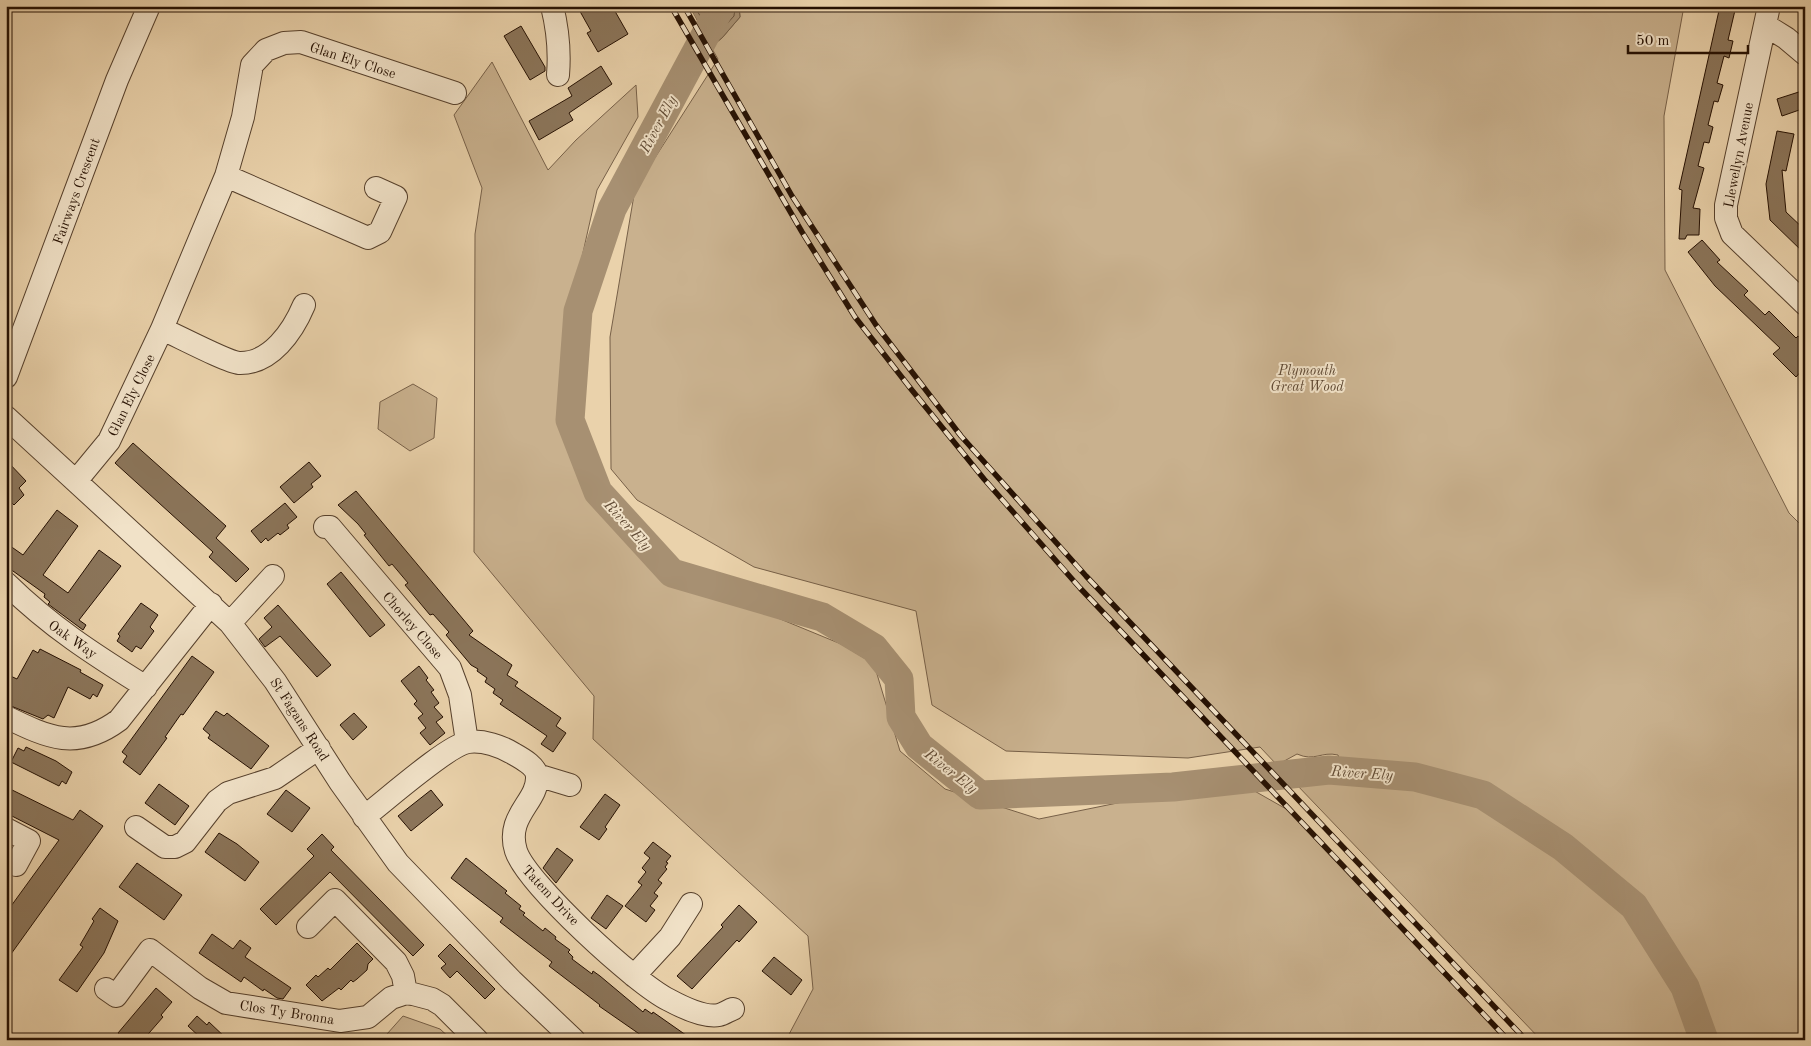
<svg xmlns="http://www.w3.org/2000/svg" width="1811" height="1046" viewBox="0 0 1811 1046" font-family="'Old Standard TT',serif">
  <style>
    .green { fill: #c9b18e; stroke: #776048 }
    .water { fill: #a79072; stroke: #735d45 }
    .pier { fill: #ead2ab }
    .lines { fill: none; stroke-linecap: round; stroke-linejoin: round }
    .shore { stroke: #66503a; stroke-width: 1 }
    .river { stroke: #a79072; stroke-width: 29 }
    .building { fill: #8b755a; stroke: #251002 }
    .minor-casing { stroke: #56402c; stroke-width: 24 }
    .minor { stroke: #f1e2c8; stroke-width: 22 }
    .rail-casing { stroke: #251002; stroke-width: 5.5 }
    .rail { stroke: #f1e2c8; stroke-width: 4; stroke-dasharray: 11; stroke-linecap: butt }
    .labels { text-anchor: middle; stroke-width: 4; stroke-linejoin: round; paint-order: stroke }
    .street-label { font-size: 14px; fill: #251002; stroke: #f1e2c8 }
    .park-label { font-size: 14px; font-style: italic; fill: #5e4833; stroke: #f1e2c8 }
    .water-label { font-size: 15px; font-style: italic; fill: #604a34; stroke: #f1e2c8 }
  </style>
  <rect width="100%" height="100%" fill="#ead2ab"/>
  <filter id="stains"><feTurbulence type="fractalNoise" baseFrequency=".004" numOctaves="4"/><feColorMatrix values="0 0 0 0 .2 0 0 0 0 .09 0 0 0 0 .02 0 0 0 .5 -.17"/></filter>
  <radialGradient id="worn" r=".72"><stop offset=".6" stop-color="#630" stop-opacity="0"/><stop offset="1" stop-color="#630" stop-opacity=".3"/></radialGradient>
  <path class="green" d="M739,6h945l-20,110 1,154 124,243 16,16v511h-264l-245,-256 33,-18 12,-2 -3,-9c-17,-4 -23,7 -41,-1l-20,11 -17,-18 -72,11 -182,-7 -74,-46 -16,-94 -162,-44 -117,-67 -26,-31 -1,-132 25,-148 83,-130 -7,-12 11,-9 18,-21z
    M492,62l56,108 28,-30 60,-55 2,32 -41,73 -15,67 -11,73 3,64 -4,63 18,43 43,33 21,30 48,23 141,58 33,20 26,87 45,38 94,30 98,-20 17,-7 97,-3 37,21 175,179 44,51h-721l27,-51 -5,-53 -215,-197 1,-43 -120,-144 1,-318 7,-46 -28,-73z
    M413,384l24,14 -3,40 -24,13 -32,-22 2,-27z
    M403,1016l37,13 12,11h-62l-3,-6z"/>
  <path class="water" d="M689,6h50l1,11 -18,21 -11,8z"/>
  <path class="pier" d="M686,6h3l23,43 -3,-1z"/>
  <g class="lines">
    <path class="shore" d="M694,6l20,32 20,-22 1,-10
      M702,6l13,22 13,-15v-7"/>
    <path class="river" d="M721,6l-109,203 -34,102 -8,109 28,72 74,81 150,44 52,31 25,31 2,38 18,29 61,49 193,-8 156,-17 86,7 68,18 80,52 71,59 51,81 19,53"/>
  </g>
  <path class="building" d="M577,6h35l16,28 -30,18 -11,-19 4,-2z
    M1720,6h16l-8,34 5,1 -4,17 -5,-2 -7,27 6,2 -5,17 -4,-1 -6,24 5,2 -4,16 -5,-1 -6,24 6,2 -11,40 7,1 -1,26h-12l-2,4h-6l3,-49 -3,-1z
    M521,26l24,41v4l-15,9 -26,-44z
    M601,66l11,18 -43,29 4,7 -34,20 -10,-19 43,-25 -4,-8z
    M1805,90v18l-23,8 -5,-17z
    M1777,131l17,3 -8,37 -4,-1 4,42 19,18v24l-35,-34 -4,-36z
    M1702,240l18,20 -3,2 31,29 -4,4 21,20 4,-4 27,27 2,-2 7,6v25l-9,10 -23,-23 7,-6 -65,-62 -27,-34z
    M133,443l93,83 -10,12 33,31 -13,13 -27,-25 4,-5 -98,-89z
    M6,460l20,21 -7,7 5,7 -10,10 -6,-6 -2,2z
    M309,462l12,14 -10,8 2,3 -19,16 -14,-16z
    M356,491l117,140 -4,4 43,30 -5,10 11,7 -3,4 46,32 -5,8 10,7 -13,19 -12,-8 6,-8 -47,-32 3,-4 -10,-7 2,-4 -10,-7 2,-4 -10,-7 1,-2 -7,-4 -25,-30 3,-3 -16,-18 -3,1 -25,-30 3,-2 -16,-19 -3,2 -25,-31 2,-1 -8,-10 -20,-19z
    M285,503l12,14 -10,8 2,3 -9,7 -2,-2 -10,8 -2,-3 -5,5 -10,-12z
    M57,510l21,16 -35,49 25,18 31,-43 22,16 -42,54 7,5 -3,5 -35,-26 2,-2 -6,-5 1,-3 -39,-28v-23l17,12z
    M341,572l44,53 -15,12 -43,-53z
    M141,603l17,12 -8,12 4,4 -13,18 -5,-3 -4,6 -15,-11 3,-5 -2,-2z
    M278,605l53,60 -14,12 -37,-41 -15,11 -6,-8 13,-12 -8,-9z
    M40,649l41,21 -1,2 23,13 -6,12 -4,-3 -3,5 -22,-12 -14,31 -6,-3 -5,4 -37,-15v-30l11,5 16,-29 5,3z
    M192,656l22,16 -31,43 -2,-1 -16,23 2,1 -27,37 -17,-13 4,-6 -5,-4z
    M419,666l9,12 -2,2 8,10 -3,2 8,11 -5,4 9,10 -7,5 9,11 -15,12 -10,-12 6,-5 -8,-10 5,-4 -9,-10 3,-3 -16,-20z
    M216,711l8,5 3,-3 42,33 -18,23 -43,-31 2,-3 -7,-6z
    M354,713l13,14 -14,13 -13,-15z
    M26,747l30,14 16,11 -6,12 -4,-3 -3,5 -48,-24 7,-14 6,3z
    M159,784l30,22 -14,19 -30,-22z
    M6,787l67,33 7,-10 23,16 -97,135v-48l53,-73 -53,-27z
    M286,790l24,18 -18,24 -25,-18z
    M431,790l12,15 -32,26 -13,-15z
    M605,794l15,11 -15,22 2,2 -8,11 -19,-13z
    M219,833l18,11 22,18 -14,19 -40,-29z
    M322,834l12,13 -3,3 93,95 -11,11 -83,-84 -54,53 -16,-16 54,-53 -7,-7z
    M653,842l18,14 -5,6 2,1 -3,4 2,2 -9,11 4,3 -8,10 4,3 -8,10 5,4 -9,12 -21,-16 17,-21 -4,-3 8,-10 -4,-4 8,-10 -6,-5z
    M557,848l16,12 -17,23 -13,-15z
    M466,858l41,33 -2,2 16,13 -2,3 6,4 -2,2 20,16 2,-3 11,9 -1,2 15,11 -2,2 5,5 -1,2 20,15 1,-3 7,5 43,36 2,-3 7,5 1,-2 40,28h-45l-49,-34 1,-1 -51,-39 3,-4 -52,-40 3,-4 -52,-40z
    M137,863l45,32 -18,25 -45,-33z
    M607,895l16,11 -17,23 -15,-11z
    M739,905l18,17 -18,20 -2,-2 -45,49 -15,-13 46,-49 -2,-2z
    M100,908l18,13 -14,32 -27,39 -18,-12 24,-33 -3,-2 14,-24 -2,-2z
    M212,934l21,15 7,-9 11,8 -6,9 46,31 -8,11 -6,-1 -13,-9 -1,2 -19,-14 -3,5 -42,-29z
    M357,943l16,16 -5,5 -1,6 -10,9 -4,3 -2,-2 -10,10 -2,-2 -17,13 -16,-16 10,-10 2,2 10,-9 2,2z
    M450,944l45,45 -10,10 -28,-28 -7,7 -9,-10 5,-4 -8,-8z
    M774,957l28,23 -11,15 -29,-24z
    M156,988l16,14 -11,13 2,2 -20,23h-17l-8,-7z
    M197,1016l10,9 2,-3 19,18h-25l-15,-14z"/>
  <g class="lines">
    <defs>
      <path id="minor" d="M552,6c6,24 8,45 6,69
        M1769,6l-43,199v13l6,16 73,70
        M1765,25l21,13 19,16
        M226,176l142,62 12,-6 16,-35 -20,-9
        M162,329c14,6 65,33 77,34 32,1 54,-32 65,-58
        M6,377l111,-297 32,-74
        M6,417l224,206 45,58 65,101 58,81 114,118 62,59
        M76,481l33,-40 53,-112 64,-153 17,-59 9,-52 14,-15 18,-7 17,-1 154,51
        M325,527h5l120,141 10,27 7,47
        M6,583c45,44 87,71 140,104
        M230,623l43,-47
        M6,717c43,21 71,34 113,3l92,-116
        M537,775l33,10
        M364,817c20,-15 84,-72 104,-75 15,-2 33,4 46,12 9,5 23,13 23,23 1,25 -32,39 -21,74 11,33 120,133 153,149 13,7 35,18 50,15 5,-1 10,-5 14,-6
        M136,827l29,20h10l10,-5 32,-41 11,-8 47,-15 44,-30
        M6,829l23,12 -13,24
        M308,927l27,-27 61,62 7,14 3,17
        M634,976l36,-39 21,-33
        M106,989l10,7 34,-46 50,38 26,15 114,18 28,-4 23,-19 15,-5 7,1 19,5 10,6 35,35"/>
    </defs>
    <use href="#minor" class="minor-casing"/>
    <use href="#minor" class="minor"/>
    <defs>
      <path id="rail" d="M671,6l131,226 53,85 56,72 73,90 96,109 428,452
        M684,6l108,190 84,129 85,111 125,140 440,464"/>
    </defs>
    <use href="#rail" class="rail-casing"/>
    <use href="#rail" class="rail"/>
  </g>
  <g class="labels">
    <g class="street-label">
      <text transform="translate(353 60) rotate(18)" y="5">Glan Ely Close</text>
      <text transform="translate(1738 155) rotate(-79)" y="5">Llewellyn Avenue</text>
      <text transform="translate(76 191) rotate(-70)" y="5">Fairways Crescent</text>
      <text transform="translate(131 395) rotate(-64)" y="5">Glan Ely Close</text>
      <text transform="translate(413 625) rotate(49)" y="5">Chorley Close</text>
      <text transform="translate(73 639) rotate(35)" y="5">Oak Way</text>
      <text transform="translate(300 719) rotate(57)" y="5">St Fagans Road</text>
      <text transform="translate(551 895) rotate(47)" y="5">Tatem Drive</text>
      <text transform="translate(287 1012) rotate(9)" y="5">Clos Ty Bronna</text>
    </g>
    <g class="park-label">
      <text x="1307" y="375">Plymouth<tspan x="1307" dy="16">Great Wood</tspan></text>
    </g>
    <g class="water-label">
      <text transform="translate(658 124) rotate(-62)" y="5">River Ely</text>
      <text transform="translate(628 525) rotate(48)" y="5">River Ely</text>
      <text transform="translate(951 771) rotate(38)" y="5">River Ely</text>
      <text transform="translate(1362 773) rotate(4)" y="5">River Ely</text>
    </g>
  </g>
  <rect width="1811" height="1046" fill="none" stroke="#ead2ab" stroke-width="25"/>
  <rect x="8" y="8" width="1796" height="1031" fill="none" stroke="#251002" stroke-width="2.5"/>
  <rect x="12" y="12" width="1786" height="1021" fill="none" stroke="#251002"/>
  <path d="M1628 45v8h120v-8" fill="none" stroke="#251002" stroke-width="2.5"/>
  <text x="1636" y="45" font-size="15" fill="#251002" stroke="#f1e2c8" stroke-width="4" paint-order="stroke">50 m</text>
  <rect width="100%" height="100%" filter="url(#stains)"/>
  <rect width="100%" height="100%" fill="url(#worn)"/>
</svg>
